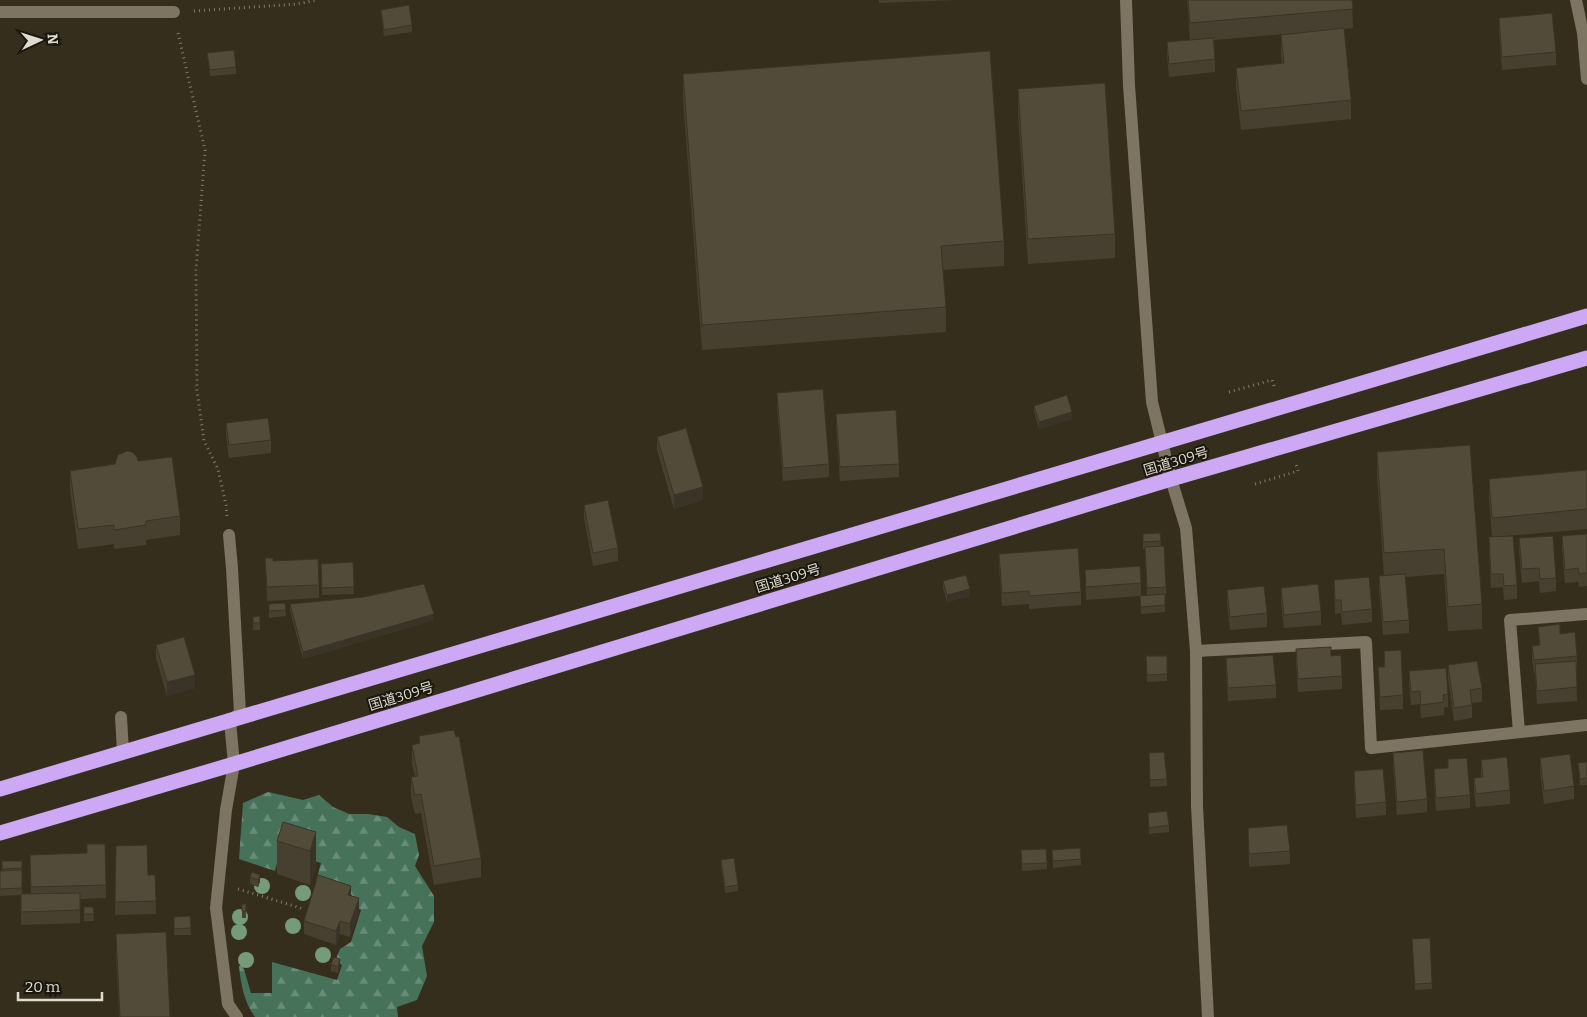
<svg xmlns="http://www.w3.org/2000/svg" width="1587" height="1017" viewBox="0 0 1587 1017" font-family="Bitter,'Noto Sans JP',serif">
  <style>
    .forest { fill: url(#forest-firs) }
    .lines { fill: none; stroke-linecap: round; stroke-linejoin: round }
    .path { stroke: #817b6d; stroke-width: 3; stroke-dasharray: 1 4; stroke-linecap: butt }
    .minor { stroke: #7d7461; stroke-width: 12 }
    .highway { stroke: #cda8f4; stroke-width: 15 }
    .tree { fill: #759a7c }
    .wall { fill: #474031 }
    .shaded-wall { fill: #3a3428 }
    .building { fill: #534b39; stroke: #3a3428 }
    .labels { text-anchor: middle; stroke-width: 4; stroke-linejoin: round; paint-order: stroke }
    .street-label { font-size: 14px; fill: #dfdbd0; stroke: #1a170f }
  </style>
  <defs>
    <pattern id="forest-firs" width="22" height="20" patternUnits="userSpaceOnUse" patternTransform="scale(1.25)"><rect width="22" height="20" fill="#46725a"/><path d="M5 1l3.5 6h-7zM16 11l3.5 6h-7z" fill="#698c78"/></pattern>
  </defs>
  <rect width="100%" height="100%" fill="#362e1d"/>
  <path class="forest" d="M268,792l35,8 16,-5 14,12 16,7h19l19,3 12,10 16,7 4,21 -4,11 19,30v26l-12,24 5,30 -10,24 -20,7 1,10h-143c-11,-15 -14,-32 -16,-51h4l8,27h21v-31l65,18 5,-15 -7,-4 5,-12 11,-7 10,-32 -10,-5 1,-10 -36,-14 5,-18 -41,-12 -5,20 -36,-12 4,-56z"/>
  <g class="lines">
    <path class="path" d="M194,11l103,-7 20,-4
      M178,33l27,117 -9,120 1,120 7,51 14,28 8,36 1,11
      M1229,392l43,-12 2,6
      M1255,484l43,-13 -2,-7
      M238,889l66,20"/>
    <path class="minor" d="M1126,0l3,85 23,317 19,77 15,49 10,123 1,155 11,211
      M1576,0l7,33 4,46
      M0,12h174
      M229,535l3,33 8,145 -10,8 4,43 -8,46 -10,98 12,96 9,13
      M1196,651l170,-9 5,106 216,-23
      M121,717l2,35
      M1519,732l-9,-112 77,-6"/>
    <path class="highway" d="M0,789l1587,-473
      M0,833l234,-69 937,-285 416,-121"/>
  </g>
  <g class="tree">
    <circle cx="262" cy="886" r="8"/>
    <circle cx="303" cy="893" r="8"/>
    <circle cx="240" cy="917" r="8"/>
    <circle cx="293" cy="926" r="8"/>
    <circle cx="239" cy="932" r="8"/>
    <circle cx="323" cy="955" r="8"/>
    <circle cx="246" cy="960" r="8"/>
  </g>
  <path class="wall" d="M879,0h78l-78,3z
    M1187,0h165l1,28 -9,1 7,71v19l-110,11 -5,-43v-19l46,-5 -1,-9v-19l4,-1 -71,6 1,19v13l-46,5 -2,-22v-13l23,-2z
    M381,10l31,15v7l-28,4 -3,-20z
    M1499,18l57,34v13l-54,5 -3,-38z
    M207,53l29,14v7l-26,2z
    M683,74l321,167v25l-61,4 3,37v25l-244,18 -19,-251z
    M1018,89l97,145v24l-87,6 -10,-150z
    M777,393l52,71v13l-46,4 -6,-74z
    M1034,406l38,13 -33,10 -5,-17z
    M836,414l63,50v13l-59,4 -4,-53z
    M226,423l45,17v13l-42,5 -3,-22z
    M657,437l46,63 -29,9 -17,-59z
    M1377,452l105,152v25l-34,2 -4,-57 -39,3 4,43v13l-26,2 -4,-45v-14h5l-7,-100z
    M138,461l42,55v19l-34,5v5l-32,4v-5l-36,5 -8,-59v-19z
    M1587,470v59l-93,8 23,48v14l-13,1 -1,-13 -12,1 -2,-38v-13h3l-3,-39v-19z
    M584,505l34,43v13l-25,5 -9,-48z
    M1160,533l1,13 5,41v7h-1v18l-24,2 -1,-18 -54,4 -1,-30 56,13v13l6,-1 -2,-46h-2v-15z
    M1587,534v52l-8,1 -1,-5 -13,1 -3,-34v-13z
    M1519,538l37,40v13l-16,2 -1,-12 -17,2 -3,-32z
    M999,554l82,38v13l-52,4v-5l-27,2 -3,-39z
    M265,558l8,3 46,24v13l-52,3z
    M353,562l1,32 -32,1 -1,-25z
    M1334,580l38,29v13l-30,3 -1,-12 -6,1z
    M943,581l27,15 -23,6 -4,-14z
    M1281,588l40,23v14l-37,3 -3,-26z
    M1227,590l40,23v14l-37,3 -3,-27z
    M285,603l1,13 -17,2v-14z
    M290,604l144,16 -131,39 -13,-48z
    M260,616v14h-7v-13z
    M1538,627l22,7 17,22v13h-1l1,32 -40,3 -2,-31h-1l-2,-14v-13l7,-1z
    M156,645l39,43 -28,8 -11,-38z
    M1296,649l35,7 11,20v13l-44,3 -2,-29z
    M1384,651l19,44v14l-23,1 -2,-43h6z
    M1146,656h21v25l-20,1z
    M1226,658l50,27v13l-48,3 -2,-30z
    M1448,665l34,23v14l-10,1v15l-18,3 -6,-43z
    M1409,671l39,23v13l-4,1v7l-23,3 -1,-14 -9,1 -2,-20z
    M419,736l62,122v19l-47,8 -13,-72 -6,1 -4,-17v-20h4l-3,-13v-19l7,-1z
    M1149,753l18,26v7l-17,1z
    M1393,753l34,46v13l-30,3 -4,-49z
    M1540,758l34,28v13l-30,5 -4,-33z
    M1448,759l22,36v13l-34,3 -2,-29v-13l14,-1z
    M1481,760l29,30v14l-34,3 -2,-16v-13l7,-1z
    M1587,762v23h-7l-2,-22z
    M1354,771l32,31v13l-30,3 -2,-33z
    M1148,813l21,12v7l-20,2z
    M1248,828l42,23v13l-41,3z
    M316,832v34l-6,19 -33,-11v-33z
    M105,844l1,54 -26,1v24l-59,2v-30l-21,1v-25h2v-10h20v33h9l-1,-39 57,-2z
    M116,846l32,29h7l1,39 -41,1z
    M1021,850l26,13v6l-25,2z
    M1052,850l29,9v6l-28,3z
    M721,860l17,25v6l-13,2 -4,-26z
    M252,872l8,9 -2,6 -8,-3v-7z
    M351,896l8,16 -9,25 -10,-3 -4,11 -32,-11v-13z
    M242,904h4v14h-4z
    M84,907h9l1,14h-10z
    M190,916l1,19h-17v-18z
    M116,934l54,83h-51l-3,-64z
    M1412,945l20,38v6l-17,1z
    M331,964l9,2 -2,7 -7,-2z"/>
  <path class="shaded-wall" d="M1072,412v7l-33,10v-7z
    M703,487v13l-29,9v-14z
    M970,589v7l-23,6v-7z
    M434,614v6l-131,39v-7z
    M195,675v13l-28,8v-14z
    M316,832v34l-6,19v-34z
    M260,875v6l-2,6v-7z
    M351,886v13l-3,-4z
    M359,898v14l-9,25v-13z
    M340,921v13l-4,11v-14z
    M340,959v7l-2,7v-6z"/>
  <path class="building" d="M1188,0h164l1,9 -163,14z
    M409,5l3,20 -28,5 -3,-20z
    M1552,13l4,39 -54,5 -3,-39z
    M1344,28l7,72 -110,11 -5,-43 48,-5 -3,-28z
    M1213,38l2,21 -46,5 -2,-22z
    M234,50l2,17 -26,3 -3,-17z
    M990,51l14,190 -63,5 5,61 -244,18 -19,-251z
    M1105,83l10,151 -87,5 -10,-150z
    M823,389l6,75 -46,4 -6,-75z
    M1067,395l5,17 -33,10 -5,-16z
    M896,410l3,54 -59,3 -4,-53z
    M268,418l3,22 -42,5 -3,-22z
    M686,428l17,59 -29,8 -17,-58z
    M1470,445l12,159 -34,3 -4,-58 -60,4 -7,-101z
    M127,451l5,1 5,5 1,4 34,-4 8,59 -34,5v4l-32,5v-5l-36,4 -8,-58 45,-7 3,-9z
    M1587,470v39l-95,9 -3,-39z
    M608,500l10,48 -25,5 -9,-48z
    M1160,533l1,8 -18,1v-8z
    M1587,534v39l-8,1 -1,-6 -13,2 -3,-34z
    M1513,536l4,49 -13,1 -1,-12h-12l-2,-37z
    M1553,536l3,42 -16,1 -1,-11 -17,1 -3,-31z
    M1164,546l2,41 -19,1 -2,-41z
    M1078,548l3,44 -52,4v-5l-27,2 -3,-39z
    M265,558h8v3l45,-2 1,26 -52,2z
    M353,562l1,25 -32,1 -1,-24z
    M1140,566l1,17 -55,4 -1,-17z
    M1405,574l4,46 -26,2 -4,-46z
    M966,575l4,14 -23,6 -4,-14z
    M1369,577l3,32 -30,3 -1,-12h-6l-1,-20z
    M424,584l10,30 -131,38 -13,-48 74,-7z
    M1318,584l3,27 -37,4 -3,-27z
    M1264,586l3,27 -37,4 -3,-27z
    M1165,594v11l-24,2 -1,-11z
    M285,603l1,7 -17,1v-7z
    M260,616v7h-7v-6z
    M1560,624v10l15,-2 2,24 -43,4 -2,-14 8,-1 -2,-18z
    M184,637l11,38 -28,7 -11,-37z
    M1331,647v9l10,-1 1,21 -44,3 -2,-30z
    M1401,650l2,45 -23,2 -2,-30h7l-1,-16z
    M1273,655l3,30 -48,3 -2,-30z
    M1146,656h21v18l-20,1z
    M1477,661l5,27 -12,2 2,15 -18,3 -6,-43z
    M1576,661l1,26 -40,4 -2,-27z
    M1446,668l2,26 -5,1 1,7 -23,3 -1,-14 -9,1 -2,-21z
    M454,730l2,7 3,-1 22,122 -47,8 -13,-72 -6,1 -4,-18 7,-1 -6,-31 8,-2 -1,-7z
    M1423,750l4,49 -30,3 -4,-49z
    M1164,752l3,27 -17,1 -1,-27z
    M1570,754l4,32 -30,5 -4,-33z
    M1507,757l3,33 -34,4 -2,-16 9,-1 -2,-17z
    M1467,758l3,37 -34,3 -2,-29 14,-1v-9z
    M1587,762v16l-7,1 -2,-16z
    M1383,769l3,33 -30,3 -2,-34z
    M1167,811l2,14 -20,3 -1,-15z
    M283,822l33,10 -6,19 -33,-10z
    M1287,825l3,26 -41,3 -1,-26z
    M87,844h18l1,41 -75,2 -1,-32 57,-2z
    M147,845l1,30h7l1,26 -41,1 1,-56z
    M1080,848l1,11 -28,2 -1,-11z
    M1046,849l1,14 -25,1 -1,-14z
    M734,858l4,27 -13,2 -4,-27z
    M2,861h20v7l-20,1z
    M22,870v18l-22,1v-18z
    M252,872l8,3 -2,5 -8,-3z
    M318,875l33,11 -3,9 11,3 -9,26 -10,-3 -4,10 -32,-10z
    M80,893v17l-59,2v-18z
    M242,904h4v7h-4z
    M84,907h9l1,7h-10z
    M190,916l1,12 -17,1v-12z
    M166,932l4,85h-50l-4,-83z
    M1430,938l2,45 -17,1 -3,-45z
    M334,957l6,2 -2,8 -7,-3z"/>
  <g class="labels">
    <g class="street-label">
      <text transform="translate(1176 461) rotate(-17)" y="5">国道309号</text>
      <text transform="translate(788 578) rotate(-17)" y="5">国道309号</text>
      <text transform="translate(401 696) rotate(-17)" y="5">国道309号</text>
    </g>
  </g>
  <g transform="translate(40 40) rotate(86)" stroke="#1a170f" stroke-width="4" paint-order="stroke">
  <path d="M0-4L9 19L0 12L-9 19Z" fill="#dfdbd0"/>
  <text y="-8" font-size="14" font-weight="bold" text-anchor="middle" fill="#dfdbd0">N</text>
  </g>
  <path d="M18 992v8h84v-8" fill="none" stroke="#dfdbd0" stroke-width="2.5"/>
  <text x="25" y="992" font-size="15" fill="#dfdbd0" stroke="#1a170f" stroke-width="4" paint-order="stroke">20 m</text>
</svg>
